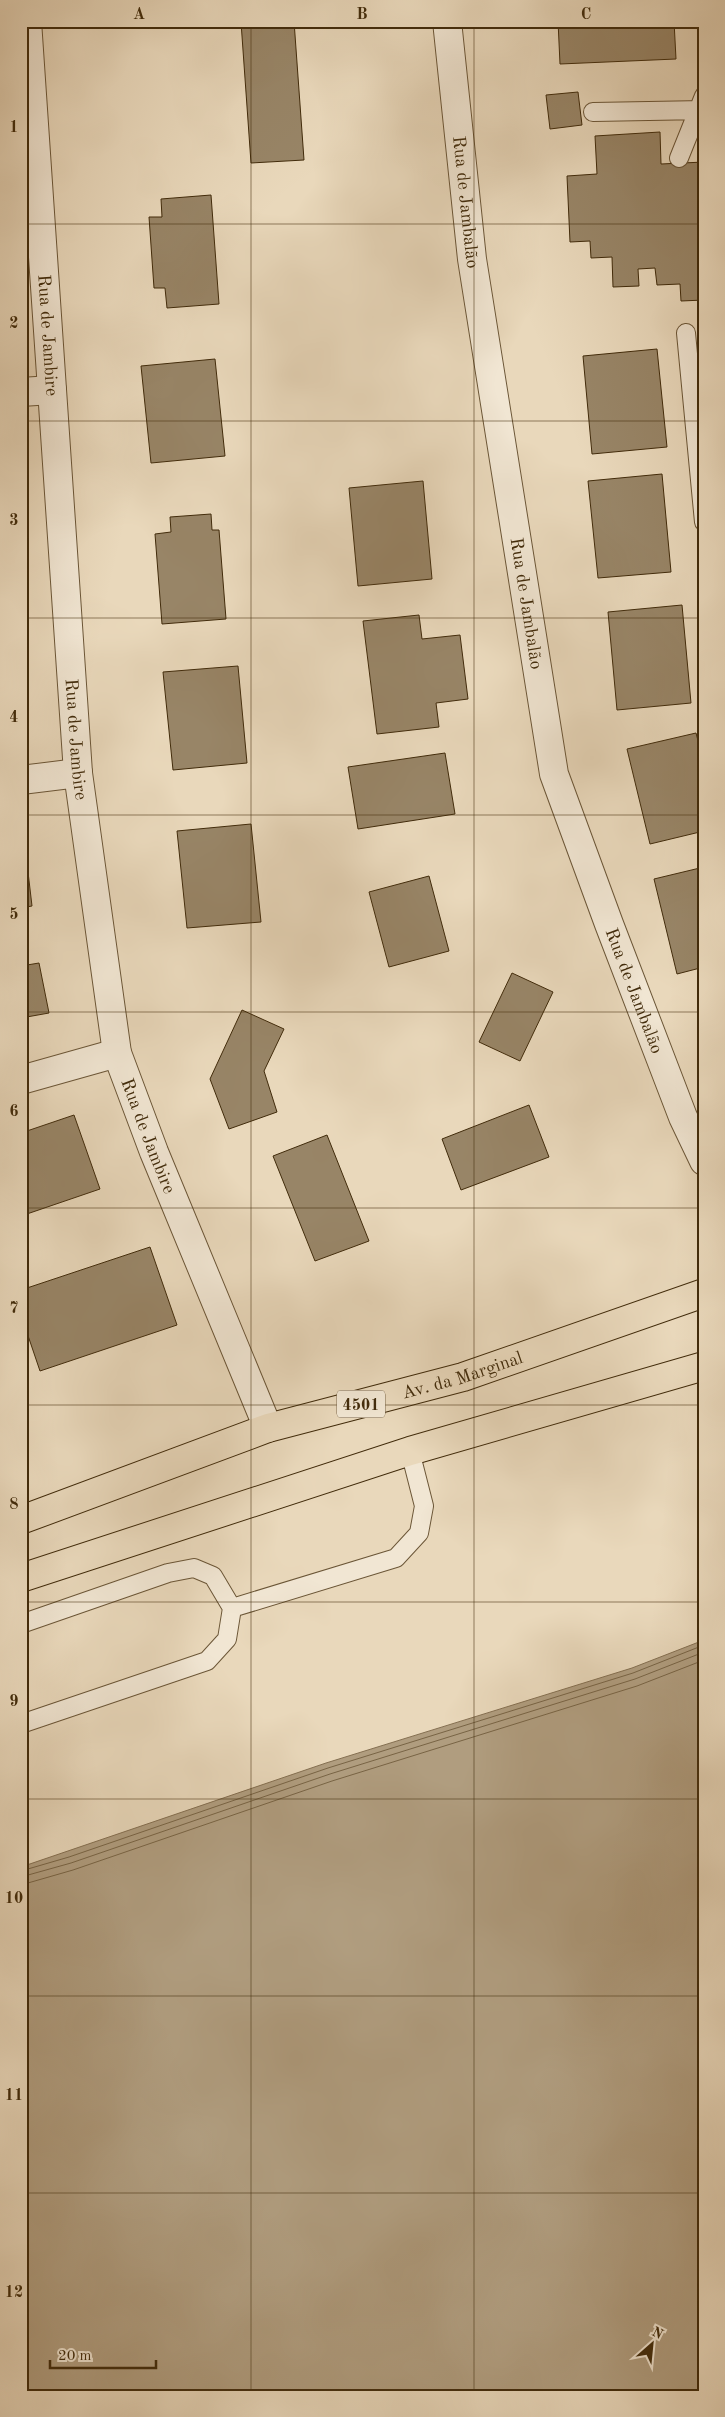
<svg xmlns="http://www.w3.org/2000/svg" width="725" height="2417" viewBox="0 0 725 2417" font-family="'Old Standard TT',serif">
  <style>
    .water { fill: #b09d7f; stroke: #846f51 }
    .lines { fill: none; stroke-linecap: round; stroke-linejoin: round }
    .shore { stroke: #786445; stroke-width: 1 }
    .building { fill: #988567; stroke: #412b0b }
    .lane-casing { stroke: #6b5637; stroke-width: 20 }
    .street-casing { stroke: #6b5637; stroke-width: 30 }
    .primary-casing { stroke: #412b0b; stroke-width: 30 }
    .lane { stroke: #f1e6d3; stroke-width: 18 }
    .street { stroke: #f1e6d3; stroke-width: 28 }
    .primary { stroke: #e9d8bb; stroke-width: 28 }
    .grid { fill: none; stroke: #412b0b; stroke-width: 1; stroke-opacity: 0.55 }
    .labels { text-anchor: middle; stroke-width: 4.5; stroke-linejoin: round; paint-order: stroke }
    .shield { fill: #f1e6d3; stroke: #766347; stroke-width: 1 }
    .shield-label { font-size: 16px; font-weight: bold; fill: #412b0b }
    .street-label { font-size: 18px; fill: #412b0b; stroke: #f1e6d3 }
    .neatline { fill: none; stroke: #412b0b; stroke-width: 2 }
    .grid-label { font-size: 16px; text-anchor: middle; font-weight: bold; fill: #412b0b }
  </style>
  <rect width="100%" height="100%" fill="#e9d8bb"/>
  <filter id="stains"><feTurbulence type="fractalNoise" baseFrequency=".004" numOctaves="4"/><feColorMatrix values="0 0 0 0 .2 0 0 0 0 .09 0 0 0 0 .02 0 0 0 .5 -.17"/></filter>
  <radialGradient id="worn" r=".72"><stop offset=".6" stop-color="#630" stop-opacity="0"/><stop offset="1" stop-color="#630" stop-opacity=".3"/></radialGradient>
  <path class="water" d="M704,1640v756h-683v-529l305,-104 306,-95z"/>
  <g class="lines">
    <path class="shore" d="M21,1871l48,-14 259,-89 305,-95 71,-28
      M21,1877l50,-14 259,-89 305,-95 69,-27
      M21,1885l52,-15 259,-89 305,-95 67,-26"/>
  </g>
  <path class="building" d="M294,21l10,139 -53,3 -10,-141z
    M558,21h116l2,38 -116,5z
    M578,92l4,33 -32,4 -4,-34z
    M660,132l1,32 43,-2v138l-23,1 -1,-17 -23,1 -2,-17 -17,1 1,17 -26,1 -1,-30 -21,1 -1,-17 -20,1 -3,-66 30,-2 -2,-38z
    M211,195l8,109 -52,4 -2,-20h-11l-5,-71h13l-1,-18z
    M657,349l10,98 -75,7 -9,-98z
    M215,359l10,97 -74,7 -10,-97z
    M662,474l9,98 -73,6 -10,-97z
    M423,481l9,98 -74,7 -9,-98z
    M211,514l1,16h7l7,89 -64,5 -7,-90 16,-2 -1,-15z
    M682,605l9,98 -74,7 -9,-98z
    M419,615l3,24 38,-4 8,64 -32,4 3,24 -62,7 -14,-113z
    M238,666l9,97 -74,7 -10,-98z
    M696,733l8,31v67l-54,13 -23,-95z
    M445,753l10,61 -97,15 -10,-62z
    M251,824l10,98 -74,6 -10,-97z
    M24,838l8,68 -11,2v-69z
    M704,867v100l-27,7 -23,-95z
    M429,876l20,75 -60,16 -20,-75z
    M39,963l10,50 -28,5v-52z
    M512,973l41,19 -33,69 -41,-19z
    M242,1010l42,19 -20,42 13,41 -48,17 -19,-50z
    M529,1105l20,52 -88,33 -19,-51z
    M74,1115l26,74 -79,27v-83z
    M327,1135l42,106 -54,20 -42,-105z
    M150,1247l27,78 -137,46 -19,-56v-25z"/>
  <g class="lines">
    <defs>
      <path id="lane" d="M593,112l111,-2
        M679,158l25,-62
        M686,333l18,189
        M21,1624l147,-51 26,-5 19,8 19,32
        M21,1724l186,-63 20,-22 5,-31 164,-50 23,-25 5,-27 -14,-55"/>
      <g id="street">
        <path id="s1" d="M27,21l51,752 39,280 37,99 114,276"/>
        <path id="s2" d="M447,21l25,238 82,515 55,150 74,193 21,44"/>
        <path d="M21,392l31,-2"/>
        <path d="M21,780l57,-7"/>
        <path d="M21,1080l96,-27"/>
      </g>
      <g id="primary">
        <path id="s3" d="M21,1520l247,-92 195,-51 241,-84"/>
        <path d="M21,1578l389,-127 294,-85"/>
      </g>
    </defs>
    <use href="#lane" class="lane-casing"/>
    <use href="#street" class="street-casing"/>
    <use href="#primary" class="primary-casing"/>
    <use href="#lane" class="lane"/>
    <use href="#street" class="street"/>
    <use href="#primary" class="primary"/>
  </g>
  <path class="grid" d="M251,21v2375M474,21v2375M21,224h683M21,421h683M21,618h683M21,815h683M21,1012h683M21,1208h683M21,1405h683M21,1602h683M21,1799h683M21,1996h683M21,2193h683"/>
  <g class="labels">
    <rect class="shield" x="337" y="1390.5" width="48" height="27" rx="4"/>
    <g class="shield-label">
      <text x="361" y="1410">4501</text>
    </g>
    <g class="street-label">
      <text dy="6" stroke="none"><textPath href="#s2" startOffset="182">Rua de Jambalão</textPath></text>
      <text dy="6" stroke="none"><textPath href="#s1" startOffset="315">Rua de Jambire</textPath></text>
      <text dy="6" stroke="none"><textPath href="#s2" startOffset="588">Rua de Jambalão</textPath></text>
      <text dy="6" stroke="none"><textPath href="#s1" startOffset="720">Rua de Jambire</textPath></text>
      <text dy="6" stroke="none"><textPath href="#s2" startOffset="992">Rua de Jambalão</textPath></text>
      <text dy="6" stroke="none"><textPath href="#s1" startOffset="1125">Rua de Jambire</textPath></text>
      <text dy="6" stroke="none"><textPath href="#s3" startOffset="465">Av. da Marginal</textPath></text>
    </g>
  </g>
  <rect width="725" height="2417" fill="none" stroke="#e9d8bb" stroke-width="55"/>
  <g transform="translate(652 2344) rotate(27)" stroke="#f1e6d3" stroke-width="4" paint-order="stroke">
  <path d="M0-4L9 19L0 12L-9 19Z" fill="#412b0b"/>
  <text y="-8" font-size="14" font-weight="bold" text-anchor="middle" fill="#412b0b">N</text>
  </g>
  <path d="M50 2360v8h106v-8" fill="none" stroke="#412b0b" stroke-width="2.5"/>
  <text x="58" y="2360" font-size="15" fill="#412b0b" stroke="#f1e6d3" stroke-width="4" paint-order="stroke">20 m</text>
  <rect x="28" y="28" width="670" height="2362" class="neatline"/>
  <g class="grid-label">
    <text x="139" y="19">A</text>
    <text x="362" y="19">B</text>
    <text x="586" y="19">C</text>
    <text x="14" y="132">1</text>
    <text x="14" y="328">2</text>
    <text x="14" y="525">3</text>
    <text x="14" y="722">4</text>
    <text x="14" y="919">5</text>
    <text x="14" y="1116">6</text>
    <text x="14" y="1313">7</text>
    <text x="14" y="1509">8</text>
    <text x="14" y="1706">9</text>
    <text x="14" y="1903">10</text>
    <text x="14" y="2100">11</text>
    <text x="14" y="2297">12</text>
  </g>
  <rect width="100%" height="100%" filter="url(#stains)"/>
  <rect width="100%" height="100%" fill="url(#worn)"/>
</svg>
